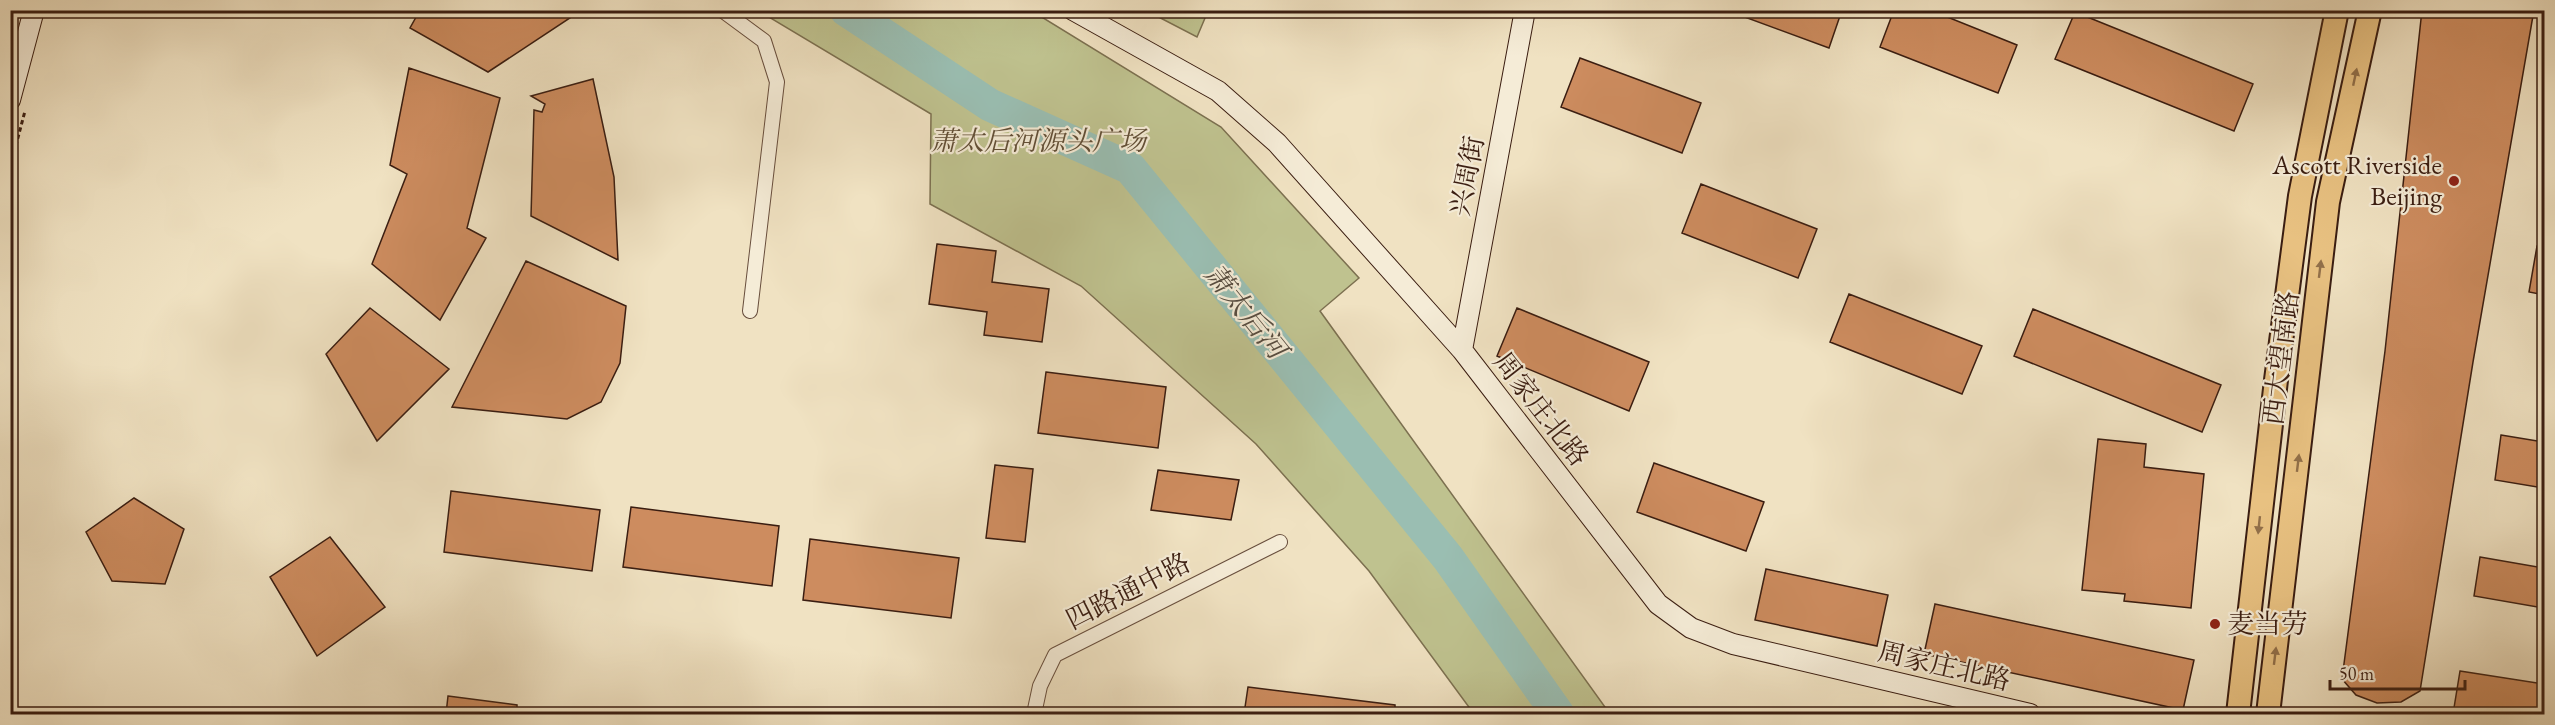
<svg xmlns="http://www.w3.org/2000/svg" width="2555" height="725" viewBox="0 0 2555 725" font-family="'EB Garamond','Noto Serif SC',serif">
  <style>
    .green { fill: #bfc28f; stroke: #7c7050; stroke-width: 1.5 }
    .lines { fill: none; stroke-linecap: round; stroke-linejoin: round }
    .river { stroke: #9abeb2; stroke-width: 33 }
    .building { fill: #cd8c5f; stroke: #3a1d11; stroke-width: 1.5 }
    .street-casing { stroke: #684e3d; stroke-width: 16 }
    .secondary-casing { stroke: #3a1d11; stroke-width: 22 }
    .primary-casing { stroke: #3a1d11; stroke-width: 26 }
    .path { stroke: #3a1d11; stroke-width: 3; stroke-dasharray: 4.5 3; stroke-linecap: butt }
    .street { stroke: #f5ecd7; stroke-width: 14 }
    .secondary { stroke: #f5ecd7; stroke-width: 20 }
    .primary { stroke: #e8c181; stroke-width: 22 }
    .oneway { fill: #916f49 }
    .poi-dot { fill: #8f2418; stroke: #f5ecd7; stroke-width: 2 }
    .labels { text-anchor: middle; stroke-width: 4.5; stroke-linejoin: round; paint-order: stroke }
    .park-label { font-size: 27px; font-style: italic; fill: #624f37; stroke: #f5ecd7 }
    .poi-label { font-size: 27px; fill: #3a1d11; stroke: #f5ecd7; text-anchor: end }
    .street-label { font-size: 27px; fill: #3a1d11; stroke: #f5ecd7 }
    .water-label { font-size: 28px; font-style: italic; fill: #574d41; stroke: #f5ecd7 }
  </style>
  <rect width="100%" height="100%" fill="#f0e2c2"/>
  <filter id="stains"><feTurbulence type="fractalNoise" baseFrequency=".00333" numOctaves="4"/><feColorMatrix values="0 0 0 0 .2 0 0 0 0 .09 0 0 0 0 .02 0 0 0 .5 -.17"/></filter>
  <radialGradient id="worn" r=".72"><stop offset=".6" stop-color="#630" stop-opacity="0"/><stop offset="1" stop-color="#630" stop-opacity=".3"/></radialGradient>
  <path class="green" d="M759,11h273l189,116 138,151 -39,33 290,403h-136l-105,-143 -113,-127 -175,-158 -151,-82 1,-90z
    M1147,11h61l-11,26z"/>
  <g class="lines">
    <path class="river" d="M846,10l144,95 140,63 318,390 110,156"/>
  </g>
  <path class="building" d="M420,10h162l-94,62 -78,-44z
    M1731,10h111l-13,38 -98,-36z
    M1894,10h36l87,35 -19,48 -118,-46z
    M2422,10h112l-61,352 -53,329 -19,11 -24,1 -21,-8 -14,-16 43,-328z
    M2075,12l178,72 -19,47 -179,-72z
    M1580,58l121,45 -19,50 -121,-46z
    M409,68l91,30 -33,130 19,10 -46,82 -68,-56 35,-90 -17,-9z
    M593,79l21,98 4,83 -87,-44 3,-106 8,2 3,-8 -14,-8z
    M1701,184l116,45 -19,49 -116,-45z
    M937,244l59,7 -4,31 57,7 -7,53 -58,-7 3,-23 -58,-8z
    M2537,246l7,1v48l-15,-3z
    M526,261l100,45 -6,57 -19,39 -34,17 -115,-12z
    M1849,294l133,52 -20,48 -132,-52z
    M370,308l79,61 -72,72 -51,-87z
    M1517,308l132,54 -20,49 -132,-55z
    M2033,309l188,76 -19,47 -188,-76z
    M1046,372l120,15 -8,61 -120,-15z
    M2501,435l43,7v46l-49,-8z
    M2098,439l48,5 -2,23 60,7 -13,134 -67,-7 1,-7 -43,-4z
    M1654,463l110,39 -18,49 -109,-39z
    M995,465l38,4 -8,73 -39,-4z
    M1158,470l81,10 -8,40 -80,-10z
    M451,491l149,19 -8,61 -148,-19z
    M134,498l50,31 -19,55 -53,-3 -26,-49z
    M631,507l148,19 -7,60 -149,-19z
    M330,537l55,70 -68,49 -47,-79z
    M810,539l149,19 -8,60 -148,-18z
    M2480,557l64,11v40l-70,-12z
    M1766,569l122,26 -11,51 -122,-26z
    M1935,604l259,56 -11,50 -259,-56z
    M2460,671l84,13v30h-91z
    M1248,687l147,18v9h-151z
    M448,696l69,9v9h-71z"/>
  <g class="lines">
    <defs>
      <path id="street" d="M722,10l42,31 13,41 -27,229
        M1034,714l6,-28 15,-31 225,-113"/>
      <path id="secondary" d="M1073,10l145,81 59,52 185,207 196,254 33,24 42,16 297,70
        M10,100l24,-90
        M1462,350l63,-340"/>
      <path id="primary" d="M2238,714l38,-334 24,-184 37,-186
        M2268,714l60,-512 42,-192"/>
    </defs>
    <use href="#street" class="street-casing"/>
    <use href="#secondary" class="secondary-casing"/>
    <use href="#primary" class="primary-casing"/>
    <path class="path" d="M10,168l15,-57"/>
    <use href="#street" class="street"/>
    <use href="#secondary" class="secondary"/>
    <use href="#primary" class="primary"/>
  </g>
  <defs><path id="oneway-solid" d="M-6-.8H1V-3.2L6.5 0L1 3.2V.8H-6Z" transform="scale(1.5)"/></defs>
  <g class="oneway">
    <use href="#oneway-solid" transform="translate(2355 77) rotate(-78)"/>
    <use href="#oneway-solid" transform="translate(2320 269) rotate(-83)"/>
    <use href="#oneway-solid" transform="translate(2298 463) rotate(-83)"/>
    <use href="#oneway-solid" transform="translate(2259 525) rotate(96)"/>
    <use href="#oneway-solid" transform="translate(2275 656) rotate(-83)"/>
  </g>
  <g class="poi-dot">
    <circle cx="2454" cy="181" r="6"/>
    <circle cx="2215" cy="624" r="6"/>
  </g>
  <g class="labels">
    <g class="park-label">
      <text x="1038" y="150">萧太后河源头广场</text>
    </g>
    <g class="poi-label">
      <text x="2442" y="174">Ascott Riverside<tspan x="2442" dy="31">Beijing</tspan></text>
      <text x="2227" y="633" text-anchor="start">麦当劳</text>
    </g>
    <g class="street-label">
      <text transform="translate(1467 176) rotate(-79)" y="9">兴周街</text>
      <text transform="translate(2281 358) rotate(-83)" y="9">西大望南路</text>
      <text transform="translate(1541 409) rotate(52)" y="9">周家庄北路</text>
      <text transform="translate(1128 591) rotate(-27)" y="9">四路通中路</text>
      <text transform="translate(1944 666) rotate(13)" y="9">周家庄北路</text>
    </g>
    <g class="water-label">
      <text transform="translate(1246 311) rotate(51)" y="10">萧太后河</text>
    </g>
  </g>
  <rect width="2555" height="725" fill="none" stroke="#f0e2c2" stroke-width="36"/>
  <rect x="12" y="12" width="2531" height="701" fill="none" stroke="#3a1d11" stroke-width="3"/>
  <rect x="18" y="18" width="2519" height="689" fill="none" stroke="#3a1d11" stroke-width="1.5"/>
  <path d="M2330 680v9h135v-9" fill="none" stroke="#3a1d11" stroke-width="3"/>
  <text x="2339" y="680" font-size="18" fill="#3a1d11" stroke="#f5ecd7" stroke-width="4.5" paint-order="stroke">50 m</text>
  <rect width="100%" height="100%" filter="url(#stains)"/>
  <rect width="100%" height="100%" fill="url(#worn)"/>
</svg>
